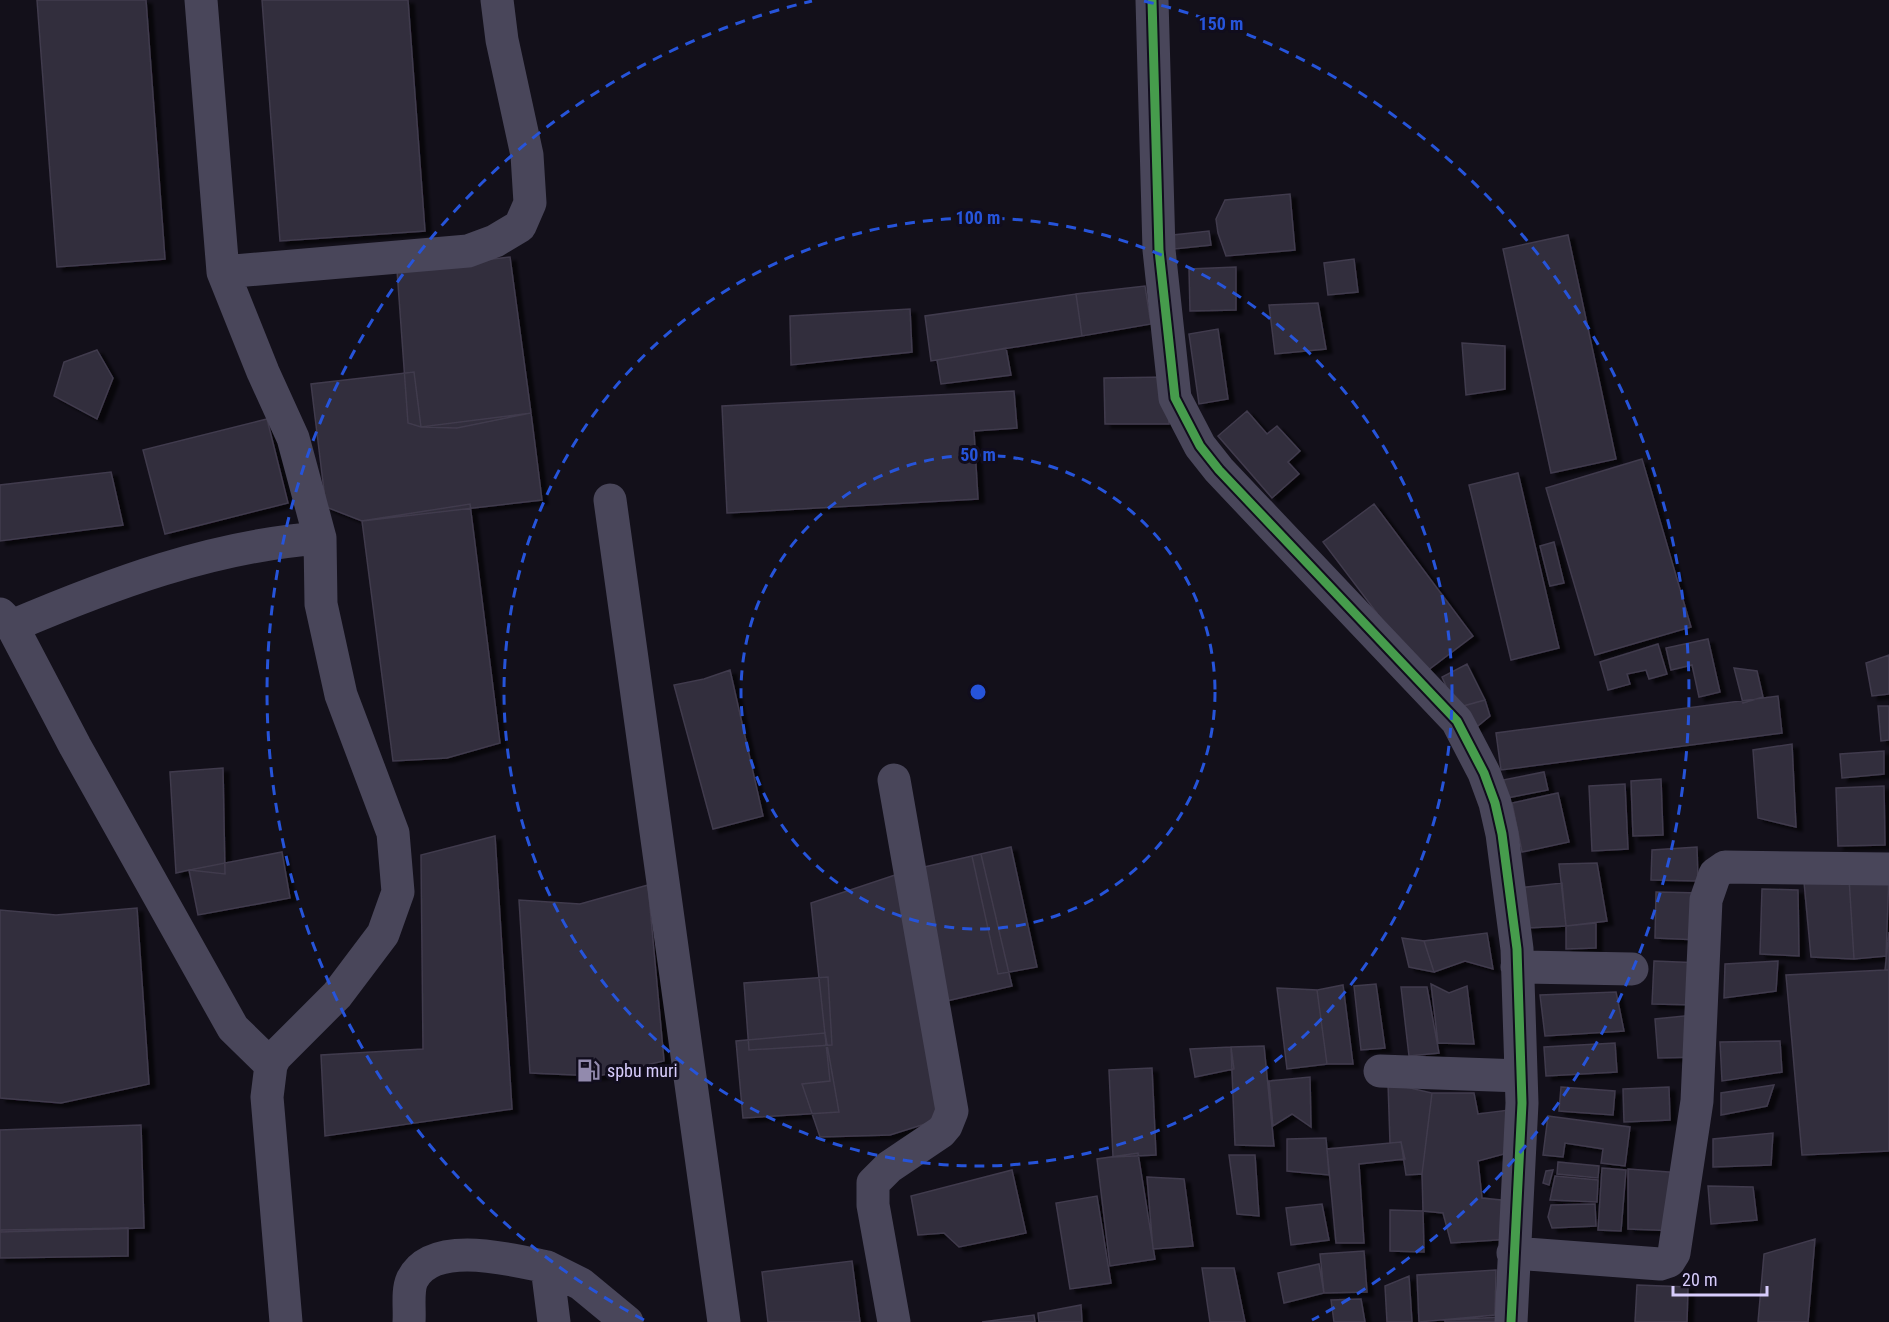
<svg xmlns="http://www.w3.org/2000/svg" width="1889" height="1322" viewBox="0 0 1889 1322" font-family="'Roboto Condensed',sans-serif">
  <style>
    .building { fill: #312e3c; stroke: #413b4d; stroke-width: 1.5; filter: url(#shadow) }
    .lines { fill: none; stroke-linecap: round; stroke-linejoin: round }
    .minor { stroke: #49465a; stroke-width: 33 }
    .cycleway-casing { stroke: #110d1d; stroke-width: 13 }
    .cycleway { stroke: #469c4c; stroke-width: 9 }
    .ring { fill: none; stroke: #2654da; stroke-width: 3; stroke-dasharray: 10 8 }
    .labels { text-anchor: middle; stroke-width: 6; stroke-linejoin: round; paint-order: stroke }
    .poi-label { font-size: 18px; fill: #d7ccfc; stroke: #110d1d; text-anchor: start }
    .centre { fill: #2654da; stroke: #110d1d; stroke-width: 3 }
    .ring-label { font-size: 18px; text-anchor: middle; font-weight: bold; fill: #2654da; stroke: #110d1d; stroke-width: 6; stroke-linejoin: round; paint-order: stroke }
  </style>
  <defs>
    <filter id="shadow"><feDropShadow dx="6" dy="4" stdDeviation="1.5" flood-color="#0009"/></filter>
  </defs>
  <rect width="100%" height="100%" fill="#13101a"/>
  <path class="building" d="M37,0h109l19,259 -108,8z
    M262,0h146l17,231 -145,10z
    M1290,194l5,56 -69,6 -8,-23 -2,-14 9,-19z
    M1209,231l2,14 -37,4 -1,-14z
    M1568,235l48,224 -65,14 -48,-224z
    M510,257l21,156 -74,15 -36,-1 -13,-4 -11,-153z
    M1354,259l4,33 -30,3 -4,-32z
    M1236,267v43l-46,1 -1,-42z
    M1145,286l6,38 -69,12 -6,-42z
    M1076,294l6,42 -151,25 -6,-45z
    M1318,303l8,46 -51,5 -6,-49z
    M910,309l2,43 -121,13 -1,-49z
    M1218,329l10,70 -29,5 -10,-70z
    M1462,343l43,3v43l-39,6z
    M1006,348l5,27 -70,9 -4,-24z
    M97,350l16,28 -16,41 -43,-23 10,-34z
    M414,372l7,55 110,-14 11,87 -180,21 -36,-14 -15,-123z
    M1168,377l1,47h-64l-1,-46z
    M1014,391l3,37 -43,3 4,68 -251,14 -5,-107z
    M1247,411l20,23 10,-8 23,25 -12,11 11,12 -27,24 -54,-62z
    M267,419l21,84 -123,31 -22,-84z
    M1642,459l49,168 -96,28 -49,-167z
    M111,472l12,53 -123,16v-56z
    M1518,473l41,175 -48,12 -42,-175z
    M470,504l30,239 -53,15 -54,3 -31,-240z
    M1374,504l99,132 -50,38 -100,-132z
    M1554,542l10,41 -14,3 -10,-40z
    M1708,639l12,53 -21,5 -7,-32 -21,5 -5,-22z
    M1658,644l9,30 -18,5 -3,-9 -19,4 3,10 -22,6 -8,-28z
    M1889,655v39l-17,2 -6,-33z
    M1467,664l18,36 -29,8 -14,-31z
    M1734,668l23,3 6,26 -20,6z
    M730,670l33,146 -50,13 -39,-144 30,-6z
    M1778,696l4,37 -281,37 -5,-37z
    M1485,700l5,16 -17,14 -17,-22z
    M1878,706h11v34l-8,1z
    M1792,744l4,83 -38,-9 -5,-68z
    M1884,751v23l-42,4 -2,-24z
    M223,768l2,106 -36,-4 -13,3 -6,-101z
    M1544,772l4,18 -46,9 -4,-18z
    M1661,779l2,56 -30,1 -2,-55z
    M1625,784l3,65 -36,2 -3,-65z
    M1884,786l1,59 -47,1 -2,-58z
    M1558,793l11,49 -47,10 -10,-49z
    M495,836l17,273 -187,27 -4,-81 102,-6 -2,-194z
    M1011,847l26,120 -39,7 -26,-118z
    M1697,847l1,34 -47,-1 1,-30z
    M282,852l8,46 -92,17 -9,-45z
    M981,854l31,132 -70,16 -31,-132z
    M1597,863l10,58 -41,5 -7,-62z
    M907,871l34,248 -51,16 -70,2 -18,-53 28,-3 -19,-178z
    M1889,873l-3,83 -32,3 -5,-81z
    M1849,878l5,81 -43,-2 -7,-75z
    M1562,883l4,43 -39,2 -9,-40z
    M648,885l16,176 -66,15 -68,-3 -11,-173 61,4z
    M1762,889l36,1 1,66 -39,-2z
    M1656,892l45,1 -1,47 -45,-2z
    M137,908l12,176 -88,19 -61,-5v-188l56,5z
    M1596,923v25l-30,1v-23z
    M1889,932v38h-4z
    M1487,933l6,36 -28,-8 -31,11 -10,-31z
    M1402,938l22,3 10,31 -25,-5z
    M1654,961l48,2 -2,42 -48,-1z
    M1778,961l-2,30 -52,7 1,-34z
    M1885,970h4v181l-87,4 -16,-180z
    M828,977l4,68 -83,5 -5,-67z
    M1376,984l9,64 -24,2 -7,-64z
    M1431,984l18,9 18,-7 7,58 -36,-1z
    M1343,985l10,79h-26l-10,-74z
    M1401,987h26l12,66 -30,3z
    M1277,988l40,2 10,74 -40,5z
    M1616,992l8,39 -79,5 -5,-41z
    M1694,1015l5,42 -41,1 -3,-39z
    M825,1033l14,79 -96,6 -7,-77z
    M1780,1041l2,31 -60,9 -2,-39z
    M1615,1043l2,29 -71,4 -2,-29z
    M1264,1046l10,100 -39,-1 -4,-98z
    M1231,1047l3,22 -39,8 -5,-28z
    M1152,1068l4,87 -43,2 -4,-87z
    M1310,1077l1,50 -19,-13 -19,12 -4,-45z
    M1388,1083l44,10 -10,81 -16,1 -5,-33 -11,1z
    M1774,1085l-7,21 -46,9v-22z
    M1561,1087l54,4 -2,24 -54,-4z
    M1669,1087l1,33 -46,2 -1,-33z
    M1432,1093h42l4,21 39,-5 -2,42 -37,10 4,37 29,3v38l-60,4 -8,-30 -20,-2 -1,-37z
    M1548,1116l82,11 -5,39 -24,-3 2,-14 -38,-6 -2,14 -20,-2z
    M141,1125l3,103 -144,4v-102z
    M1773,1133l-2,32 -58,2v-28z
    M1326,1138l3,37 -42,-4v-32z
    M1401,1142l4,17 -46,5 5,79h-28l-9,-94z
    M1138,1153l17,106 -45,7 -13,-107z
    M1229,1155h26l4,61 -22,-2z
    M1558,1162l41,4 -1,12 -41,-4z
    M1602,1168l24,2 -5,61 -23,-1z
    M1628,1169l54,4 -4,58 -50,-2z
    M1012,1170l14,63 -67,14 -15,-14 -26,2 -7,-39z
    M1553,1170l-4,15 -6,-2 3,-12z
    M1555,1176l43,4 -1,22 -47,-2z
    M1147,1177l37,2 9,67 -40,3z
    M1708,1186l45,1 4,33 -46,4z
    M1097,1196l14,87 -41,6 -14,-86z
    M1322,1204l7,36 -38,5 -5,-37z
    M1595,1204l1,22 -44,2 -4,-11 3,-12z
    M1390,1210l33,1 1,41 -34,-1z
    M128,1228v28l-128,2v-28z
    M1815,1239l-7,83h-50l6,-68z
    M1364,1251l3,41 -43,1 -4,-39z
    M852,1261l8,61h-92l-6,-50z
    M1319,1264l5,29 -40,10 -6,-30z
    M1202,1268h32l11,54h-35z
    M1496,1270l-1,45 -76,7 -2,-47z
    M1409,1276l3,46h-25l-2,-36z
    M1637,1285l51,2 -1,35h-52z
    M1361,1299l4,23h-31l-3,-22z
    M1081,1305l1,17h-43l-1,-9z
    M1034,1315l1,7h-53z
    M1501,1317v5h-56v-2z"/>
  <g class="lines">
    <path class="minor" d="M201,0l22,272 40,100 30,66 27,100
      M1152,0l7,250 16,148 25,48 19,24 238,251 27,52 11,30 7,31 15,115 5,154 -11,219
      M223,272l245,-21 27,-10 25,-15 10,-23 -3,-48 -25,-115 -5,-40
      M610,500l114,822
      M0,614l12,12 63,120 158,282 38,37
      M12,626c99,-42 200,-80 308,-88l1,66 20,91 52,138 5,59 -15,42 -46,61 -62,62 -4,8 -4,32 19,225
      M894,780l58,331 -6,15 -5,6 -52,35 -16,16v22l21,117
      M1517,967l115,2
      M1380,1071l141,5
      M1513,1253l147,11 9,-3 5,-8 23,-152 9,-201 9,-26 10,-7 164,2
      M547,1267l34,17 46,38
      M409,1322c1,-12 -2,-31 3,-42 20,-42 101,-20 135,-13l7,55"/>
    <defs>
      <path id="cycleway" d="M1152,0l7,250 16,148 25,48 19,24 238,251 27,52 11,30 7,31 15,115 5,154 -11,219"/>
    </defs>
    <use href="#cycleway" class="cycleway-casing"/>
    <use href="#cycleway" class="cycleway"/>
  </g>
  <g class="ring">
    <circle cx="978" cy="692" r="237"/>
    <circle cx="978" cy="692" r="474"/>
    <path d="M644 1320A711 711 0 0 1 812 1M1144 1A711 711 0 0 1 1312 1320"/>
  </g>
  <defs>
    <symbol id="fuel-bare" viewBox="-9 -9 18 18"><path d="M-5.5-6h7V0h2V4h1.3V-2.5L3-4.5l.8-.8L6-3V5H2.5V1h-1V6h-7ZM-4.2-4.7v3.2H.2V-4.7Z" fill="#928aad" stroke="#110d1d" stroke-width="2.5" paint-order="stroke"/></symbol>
  </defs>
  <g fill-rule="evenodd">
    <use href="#fuel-bare" x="572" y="1054" width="33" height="33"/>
  </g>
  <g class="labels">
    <g class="poi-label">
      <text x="607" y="1077">spbu muri</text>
    </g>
  </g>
  <circle cx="978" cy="692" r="9" class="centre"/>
  <g class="ring-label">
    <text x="1221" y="30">150 m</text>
    <text x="978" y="224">100 m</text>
    <text x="978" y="461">50 m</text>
  </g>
  <path d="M1673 1286v9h94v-9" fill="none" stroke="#d7ccfc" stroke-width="3"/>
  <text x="1682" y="1286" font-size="18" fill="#d7ccfc" stroke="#110d1d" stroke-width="4.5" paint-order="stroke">20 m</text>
</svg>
